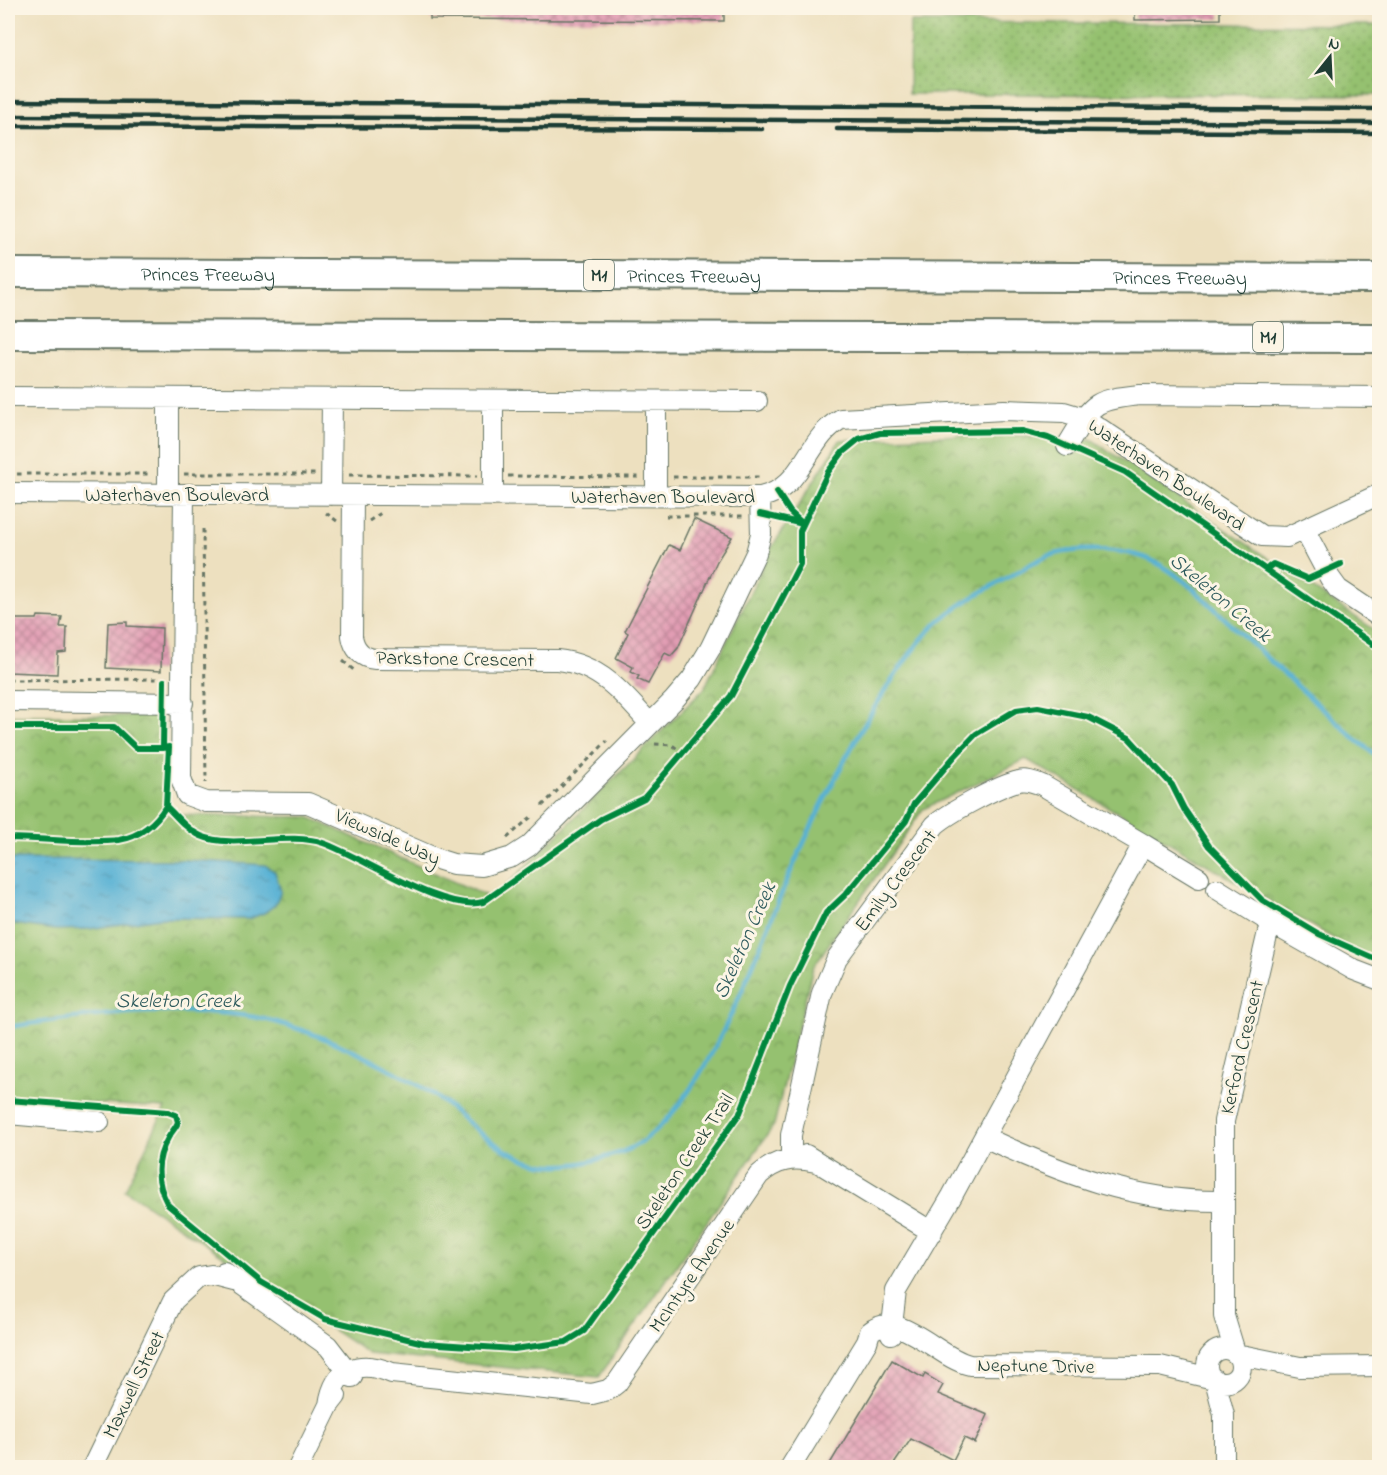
<svg xmlns="http://www.w3.org/2000/svg" width="1387" height="1475" viewBox="0 0 1387 1475" font-family="'Indie Flower',sans-serif">
  <style>
    .grass { fill: url(#grass-dots); stroke: #5a7f52; stroke-width: 1.5 }
    .park { fill: url(#park-crowns); stroke: #5a7f52; stroke-width: 1.5 }
    .water { fill: url(#water-ripples); stroke: #3b7784; stroke-width: 1.5 }
    .lines { fill: none; stroke-linecap: round; stroke-linejoin: round }
    .stream { stroke: #57b1d4; stroke-width: 4.5 }
    .building { fill: url(#building-cross-hatch) }
    .minor-casing { stroke: #677665; stroke-width: 22 }
    .highway-casing { stroke: #677665; stroke-width: 32 }
    .path { stroke: #677665; stroke-width: 3; stroke-dasharray: 4.5 4.5; stroke-linecap: butt }
    .minor { stroke: #fff; stroke-width: 20 }
    .highway { stroke: #fff; stroke-width: 28 }
    .rail { stroke: #1f3d34; stroke-width: 4.5 }
    .cycleway-casing { stroke: #fcf5e5; stroke-width: 10 }
    .cycleway { stroke: #00873e; stroke-width: 6 }
    .labels { text-anchor: middle; stroke-width: 6; stroke-linejoin: round; paint-order: stroke }
    .shield { fill: #fcf5e5; stroke: #617469; stroke-width: 1.5 }
    .shield-label { font-size: 18px; font-weight: bold; fill: #1f3d34 }
    .street-label { font-size: 20px; fill: #1f3d34; stroke: #fcf5e5 }
    .water-label { font-size: 21px; font-style: italic; fill: #2d5a5c; stroke: #fcf5e5 }
  </style>
  <defs>
    <pattern id="grass-dots" width="8" height="8" patternUnits="userSpaceOnUse" patternTransform="scale(1.5)"><rect width="8" height="8" fill="#95c16f"/><path d="M2 2h.1M6 6h.1" fill="none" stroke="#799e5c" stroke-width="1.8" stroke-linecap="round"/></pattern>
    <pattern id="park-crowns" width="20" height="18" patternUnits="userSpaceOnUse" patternTransform="scale(1.5)"><rect width="20" height="18" fill="#95c16f"/><path d="M2 6a3 3 0 1 1 6 0M12 15a3 3 0 1 1 6 0" fill="none" stroke="#799e5c"/></pattern>
    <pattern id="water-ripples" width="26" height="14" patternUnits="userSpaceOnUse" patternTransform="scale(1.5)"><rect width="26" height="14" fill="#57b1d4"/><path d="M2 4q2-2 4 0t4 0M15 11q2-2 4 0t4 0" fill="none" stroke="#4791ad"/></pattern>
    <pattern id="building-cross-hatch" width="8" height="8" patternUnits="userSpaceOnUse" patternTransform="scale(1.5)"><rect width="8" height="8" fill="#e29db4"/><path d="M0 0l8 8M0 8l8-8" fill="none" stroke="#b78193"/></pattern>
  </defs>
  <rect width="100%" height="100%" fill="#fcf5e5"/>
  <filter id="ink" filterUnits="userSpaceOnUse"><feTurbulence type="fractalNoise" baseFrequency=".0167" numOctaves="2"/><feDisplacementMap in="SourceGraphic" scale="12" xChannelSelector="R" yChannelSelector="G"/><feConvolveMatrix kernelMatrix="1 2 1 2 8 2 1 2 1" color-interpolation-filters="sRGB"/></filter>
  <filter id="wash" filterUnits="userSpaceOnUse"><feTurbulence type="fractalNoise" baseFrequency=".008" numOctaves="4" result="noise"/><feDisplacementMap in="SourceGraphic" scale="24" xChannelSelector="R" yChannelSelector="G"/><feGaussianBlur stdDeviation="1.35" result="paint"/><feColorMatrix in="noise" values="0 0 0 0 0 0 0 0 0 0 0 0 0 0 0 0 0 1.4 0 .05"/><feComposite in="paint" operator="in"/></filter>
  <g filter="url(#wash)">
    <rect width="100%" height="100%" fill="#ede0bf"/>
    <path class="grass" d="M910,22l469,3v70l-470,-1z"/>
    <path class="park" d="M989,434l102,5 288,194v332l-353,-206 -103,50 -110,158 -39,158 -175,252 -230,-23 -244,-164 40,-82 -157,-10v-383l150,1 7,7v92l143,2 185,82 211,-210 68,-142 68,-107z"/>
    <path class="water" d="M8,859l178,1 79,5 10,7 6,19 -6,14 -11,8 -15,6 -89,-1 -71,11 -33,1 -48,-7z"/>
    <g class="lines">
      <path class="stream" d="M8,1027c78,-12 192,-26 268,-5 51,14 111,43 155,71 15,10 28,23 42,34 54,44 84,47 149,25 82,-29 138,-213 172,-288 27,-60 57,-120 92,-175 15,-22 30,-46 49,-64 20,-19 45,-32 68,-45 15,-8 32,-20 48,-25 27,-7 62,-7 89,1 35,10 73,52 99,76 40,37 80,74 120,110l21,16"/>
    </g>
    <g id="blocks">
      <path class="building" d="M430,8h294v13l-294,-2z
        M1135,8h85v11l-85,1z
        M694,519l38,18 -15,24 -39,87 -7,8 -6,-3 -17,31 -11,-5 2,-3 -8,-4 2,-5 -17,-9 12,-25 -3,-2 44,-86 11,5z
        M38,616l24,1 -2,10h7l-1,25 -8,1 -1,21 -49,-2v-53h29z
        M127,622v4l35,2 -1,43 -55,-3 2,-45z
        M892,1360l31,18 2,-4 18,11 -5,9 50,21 -13,28 -11,-5 -11,22 -42,-21 -19,28h-64z"/>
    </g>
  </g>
  <g filter="url(#ink)">
    <use href="#blocks" fill-opacity="0" stroke="#677665" stroke-width="1.5"/>
    <g class="lines">
      <defs>
        <path id="minor" d="M8,397l749,4
          M168,398v96
          M656,402v94
          M1067,446c26,-42 23,-46 73,-51l240,2
          M8,493l752,4c44,-8 46,-59 81,-78l163,-9 60,2 20,6 178,118 25,1 93,-43
          M184,494l-3,284 6,17 19,7 102,1 129,56 16,5 29,2 30,-9 17,-11 145,-146 18,-21 18,-30 46,-96 5,-19 -1,-37
          M331,495l1,-96
          M353,496l-1,140c2,13 10,22 23,23l182,1c42,4 67,34 93,64
          M493,496v-96
          M1304,529l26,49 8,11 42,28
          M8,701l175,2
          M1143,844l56,34
          M1217,889l56,35
          M8,1114l91,8
          M984,1137c77,36 151,65 238,64
          M806,1155l126,77
          M791,1159v-24l31,-142 15,-35 98,-133c15,-13 65,-40 84,-44 7,-2 15,1 23,4l101,59 -191,352 -56,95 -5,43
          M224,1272l104,74 24,31
          M1207 1366a17 17 0 1 1 34 0a17 17 0 1 1-34 0Z
          M1235,1352l-11,-36v-195l43,-185 6,-12 81,46 26,10
          M1236,1354l64,13 80,-1
          M1215,1380l9,35v53
          M329,1405c5,-37 30,-46 63,-32l200,21 16,-4 9,-7 142,-208c18,-16 34,-18 57,-13
          M92,1468l81,-167 26,-24 12,-2 23,6
          M298,1468l31,-63 7,-9
          M790,1468l77,-126 3,-10c28,-25 69,27 100,33l190,1 54,13"/>
        <g id="highway">
          <path id="s1" d="M8,273l1372,5"/>
          <path d="M8,335l1372,3"/>
        </g>
      </defs>
      <use href="#minor" class="minor-casing"/>
      <use href="#highway" class="highway-casing"/>
      <path class="path" d="M8,474h142
        M184,474h131
        M349,475l128,1
        M508,476l131,1
        M673,477h89
        M326,513l11,8
        M666,516h78
        M369,521l12,-8
        M203,529l3,254
        M343,661l13,11
        M8,680l156,-1
        M655,744l17,1 10,7
        M542,806l65,-65
        M507,838l24,-21"/>
      <use href="#minor" class="minor"/>
      <use href="#highway" class="highway"/>
      <path class="rail" d="M8,101l1372,8
        M8,116l1372,7
        M8,126l754,3
        M837,129l543,4"/>
      <defs>
        <path id="cycleway" d="M760,514l43,10 -13,-12 -13,-20
          M1269,567l4,-3 35,15 33,-15
          M164,681l-1,67 6,-1 -3,59
          M8,727h106l22,21h27
          M8,838c35,0 76,6 111,2 20,-3 37,-17 47,-34 10,10 21,24 35,30 32,14 87,-5 122,7 40,14 121,70 160,59l118,-83 43,-21 14,-16 73,-86 69,-132v-33l28,-59 15,-20 16,-13 21,-6 142,-2 26,7 77,34 255,177
          M8,1100l160,12 8,3 2,7c-2,6 -7,10 -10,16 -13,22 -12,45 0,67l93,77 64,37 99,24 90,6 52,-7 18,-11 156,-218 50,-127 36,-73 19,-18 61,-74 8,-17 40,-47 22,-23 40,-24 22,-3 50,10 41,21 43,47 12,24 25,37 53,54 57,34 61,27"/>
      </defs>
      <use href="#cycleway" class="cycleway-casing"/>
      <use href="#cycleway" class="cycleway"/>
    </g>
  </g>
  <g class="labels">
    <g class="shield">
      <rect x="584" y="260" width="30" height="30" rx="4.5"/>
      <rect x="1253" y="322" width="30" height="30" rx="4.5"/>
    </g>
    <g class="shield-label">
      <text x="599" y="281">M1</text>
      <text x="1268" y="343">M1</text>
    </g>
    <g class="street-label">
      <text dy="7" stroke="none"><textPath href="#s1" startOffset="200">Princes Freeway</textPath></text>
      <text dy="7" stroke="none"><textPath href="#s1" startOffset="686">Princes Freeway</textPath></text>
      <text dy="7" stroke="none"><textPath href="#s1" startOffset="1172">Princes Freeway</textPath></text>
      <text transform="translate(1167 474) rotate(34)" y="7">Waterhaven Boulevard</text>
      <text x="177" y="501">Waterhaven Boulevard</text>
      <text x="663" y="503">Waterhaven Boulevard</text>
      <text transform="translate(455 658) rotate(1)" y="7">Parkstone Crescent</text>
      <text transform="translate(388 836) rotate(24)" y="7">Viewside Way</text>
      <text transform="translate(895 880) rotate(-53)" y="7">Emily Crescent</text>
      <text transform="translate(1241 1047) rotate(-77)" y="7">Kerford Crescent</text>
      <text transform="translate(684 1161) rotate(-56)" y="7">Skeleton Creek Trail</text>
      <text transform="translate(691 1275) rotate(-55)" y="7">McIntyre Avenue</text>
      <text transform="translate(1036 1365) rotate(1)" y="7">Neptune Drive</text>
      <text transform="translate(133 1384) rotate(-64)" y="7">Maxwell Street</text>
    </g>
    <g class="water-label">
      <text transform="translate(1221 597) rotate(40)" y="7">Skeleton Creek</text>
      <text transform="translate(744 940) rotate(-66)" y="7">Skeleton Creek</text>
      <text x="178" y="1007">Skeleton Creek</text>
    </g>
  </g>
  <rect width="1387" height="1475" fill="none" stroke="#fcf5e5" stroke-width="30"/>
  <g transform="translate(1330 57) rotate(18)" stroke="#fcf5e5" stroke-width="4.5" paint-order="stroke">
  <path d="M0-4.5L10 22L0 15L-10 22Z" fill="#1f3d34"/>
  <text y="-9" font-size="16" font-weight="bold" text-anchor="middle" fill="#1f3d34">N</text>
  </g>
</svg>
